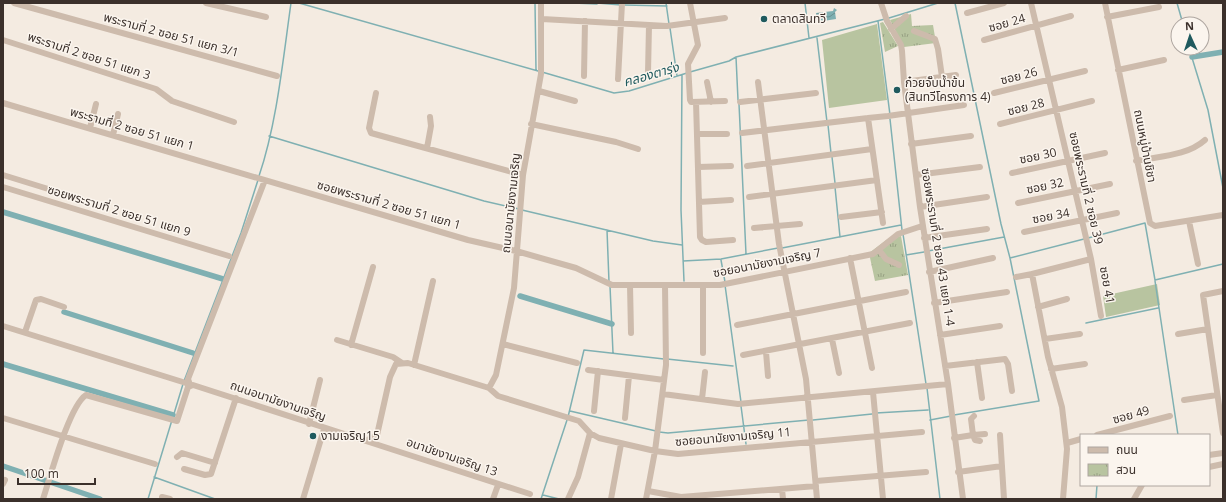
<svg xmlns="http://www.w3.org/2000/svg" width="1226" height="502" viewBox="0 0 1226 502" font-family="'Open Sans','Noto Sans Thai',sans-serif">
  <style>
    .green { fill: #b8c4a0 }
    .park { fill: url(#park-tufts) }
    .water { fill: url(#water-waves) }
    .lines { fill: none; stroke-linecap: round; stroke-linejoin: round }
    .stream { stroke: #7fb0b2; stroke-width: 1.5 }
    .canal { stroke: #7fb0b2; stroke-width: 5.5 }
    .minor { stroke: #cdbbac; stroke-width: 6 }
    .poi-dot { fill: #1f5a5e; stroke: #fbf5ee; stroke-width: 1.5 }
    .labels { text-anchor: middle; stroke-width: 3; stroke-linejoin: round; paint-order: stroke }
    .poi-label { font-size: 12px; fill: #3b302b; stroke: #fbf5ee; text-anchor: start }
    .street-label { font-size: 12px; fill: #3b302b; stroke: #fbf5ee }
    .water-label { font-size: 13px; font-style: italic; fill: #1f5a5e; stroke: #fbf5ee }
  </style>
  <defs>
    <pattern id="park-tufts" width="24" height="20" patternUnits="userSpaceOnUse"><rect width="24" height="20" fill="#b8c4a0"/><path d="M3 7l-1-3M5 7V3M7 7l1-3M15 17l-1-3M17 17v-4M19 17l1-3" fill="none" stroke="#97a083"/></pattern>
    <pattern id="water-waves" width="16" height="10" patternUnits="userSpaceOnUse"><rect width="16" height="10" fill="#7fb0b2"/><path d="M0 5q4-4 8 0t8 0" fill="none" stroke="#699091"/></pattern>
  </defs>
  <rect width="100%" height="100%" fill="#f4ebe1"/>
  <path class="green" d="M877,24l10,76 -58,8 -7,-68z
    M1157,284l3,21 -54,12 -3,-21z"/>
  <path class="park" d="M911,14l1,12 21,-1 3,18 -32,4 -14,-27z
    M883,22l15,24 -13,6 -5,-29z
    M901,236l7,39 -33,6 -6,-28 20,-15z"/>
  <path class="water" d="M834,8l3,2 -2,2 1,7 -19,3 -1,-9 17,-2z"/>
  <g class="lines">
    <path class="stream" d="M299,3l239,68
      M535,3l1,67
      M573,3l24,1
      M597,3l24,2
      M666,3l3,21
      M805,3l4,35
      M1177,3l6,21
      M625,5l42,1
      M889,18l49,-15
      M878,21l12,94
      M670,28l7,48
      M817,38l10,84
      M1189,48l19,62 15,78
      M736,57l2,43
      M542,72l72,21 15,-2 58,-18
      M690,72l39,-11 7,-4 149,-38
      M682,75l-1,135 3,71
      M739,104l7,150
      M890,119l12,111
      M828,125l3,28
      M269,136l215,65 35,8
      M832,157l3,26
      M259,176c18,-53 24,-117 32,-173
      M835,187l5,50
      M522,210l131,31 29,4
      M607,230l2,52
      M903,234l23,150
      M1088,238l57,-15 10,57 68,-16
      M782,248l119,-23
      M928,251l76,-14
      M906,255l18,-3
      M1010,258l74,-19
      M721,260l4,22
      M683,261l38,-2 57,-11
      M1155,281l23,154
      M725,285l16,117
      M610,286l3,67
      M1086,323l72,-15
      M667,359l66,7
      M184,381l57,-148 17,-53
      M927,388l13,111
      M741,406l5,38
      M570,411l86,20
      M876,413l52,-3
      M954,415l85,-14 -29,-143 -9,-34 -46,-221
      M173,417l10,-33
      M568,417l16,-67 80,9
      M813,420l59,-6
      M930,420l21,-4
      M659,432l9,1 141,-13
      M154,477l61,22
      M543,495l16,4
      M148,499l24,-79
      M541,499l26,-79
      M1096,499l1,-14"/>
    <path class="canal" d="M1192,57l31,-5
      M3,212l220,67
      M520,296l92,28
      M64,312l129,41
      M3,364l170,51
      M3,466l97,33"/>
    <path class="minor" d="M14,3l263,73
      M206,3l60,14
      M690,3l8,42 -10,19 2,36 1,2 34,-1
      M881,3l6,18 14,24 1,6 2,31 16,125 28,177 15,115
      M1031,3l60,256 -59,15 16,83 14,50 5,42 -4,50
      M1105,3l45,220 5,3 68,-11
      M967,13l37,-10
      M1107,17l52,-10
      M542,19l125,7 58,-8
      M891,29l15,-13
      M914,31l21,8 3,10 4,28
      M3,40l153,49 16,12 62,21
      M984,40l87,-24
      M1118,70l46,-10
      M648,73l1,-48
      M584,76l1,-55
      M618,79l4,-76
      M707,82l4,20
      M758,82l21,162 27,135 11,120
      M904,82l52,-7
      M539,91l36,10
      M376,93l-7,35 2,5 152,42
      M994,93l91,-22
      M696,102l4,135 2,3 4,2 27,-2
      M740,102l76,-9
      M3,103l465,137 48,11 60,17 36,17h108l153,-31 25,-20 24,-8
      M531,124l85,18 22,7
      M1000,124l92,-23
      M90,128l6,-24
      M742,133l126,-15
      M697,134h30
      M113,135l5,-21
      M911,144l60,-8
      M427,148l4,-22 -1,-9
      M1136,161c24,-5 51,-5 69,-21
      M747,166l125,-17
      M698,167l33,-1
      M1012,173l93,-20
      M3,175l55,17
      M916,175l64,-8
      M3,187l226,69
      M749,197l128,-17
      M699,202l32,-2
      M1018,203l92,-19
      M920,207l67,-10
      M841,217l41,-5
      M1189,221l9,43
      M883,223l-15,-105 20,-2 76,-11
      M754,228l46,-4
      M1024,232l93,-19
      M924,238l63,-9
      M879,250l7,9 13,6
      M850,258l22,110
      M1091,259l10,57
      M929,272l64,-14
      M1016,277l16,-3
      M630,285l1,48
      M703,285v68
      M1223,291l-20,4 20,138
      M934,303l73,-11
      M1038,307l29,-8
      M737,325l169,-33
      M3,326l183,57 4,2
      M25,332l11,-32 5,-1 23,8
      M1178,334l30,-5
      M940,335l60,-9
      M832,339l7,34
      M1045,339l35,-5
      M337,340l56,17 9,6
      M503,344l74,19
      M351,345l22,-78
      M766,352l2,24
      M743,355l167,-32
      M977,362l5,36
      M414,365l19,-84
      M945,366l60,-7 3,5 4,27
      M1051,369l34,-5
      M588,370l76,10
      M190,385l-2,-6 77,-199
      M489,388l9,8 81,25 11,12 9,5 56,13 23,3 244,-22
      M873,392l10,107
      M663,394l75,10 210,-20
      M702,399l3,-27
      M1184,400l33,-5
      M594,411l4,-40
      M3,418l152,46
      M625,418l4,-42
      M309,424l11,-44
      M1000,435l4,64
      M1097,435l73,-19
      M954,438l19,-3 -2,-16 3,-3
      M366,441l164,53
      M980,441l-5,-1 -2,-5 12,-1
      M1067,443l14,-4
      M1209,455l14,-2
      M177,457l5,-4 33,10
      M1209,467l14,-3
      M184,469l21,6 6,-1 25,-76
      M958,472l44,-6
      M816,481l110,-9
      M3,484l2,-4
      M782,489l1,10
      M648,491l33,6 135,-11
      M162,497l8,2
      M43,499c7,-21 26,-93 43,-104l91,26 11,-34 5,-2 173,56 11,-6 13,-58 6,-13 12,-1 81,25 7,-13 18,-87 9,-113 18,-101v-71
      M303,499l21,-70
      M493,499l5,-14
      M568,499l10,-22 12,-44
      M611,499l10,-55
      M646,499l9,-48 11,-86 -1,-80
      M1134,499l8,-14"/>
  </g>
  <g class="poi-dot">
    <circle cx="764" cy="19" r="4"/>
    <circle cx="897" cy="90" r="4"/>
    <circle cx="313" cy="436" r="4"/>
  </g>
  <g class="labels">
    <g class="poi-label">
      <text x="772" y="23">ตลาดสินทวี</text>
      <text x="905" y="87">ก๋วยจั๊บน้ำข้น<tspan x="905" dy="14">(สินทวีโครงการ 4)</tspan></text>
      <text x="321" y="440">งามเจริญ15</text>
    </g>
    <g class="street-label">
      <text transform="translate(1007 23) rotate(-16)" y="4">ซอย 24</text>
      <text transform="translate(171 35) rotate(15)" y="4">พระรามที่ 2 ซอย 51 แยก 3/1</text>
      <text transform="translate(89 56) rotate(18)" y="4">พระรามที่ 2 ซอย 51 แยก 3</text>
      <text transform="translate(1019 76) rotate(-14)" y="4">ซอย 26</text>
      <text transform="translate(1026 107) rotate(-14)" y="4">ซอย 28</text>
      <text transform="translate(132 129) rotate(16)" y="4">พระรามที่ 2 ซอย 51 แยก 1</text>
      <text transform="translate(1145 146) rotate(79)" y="4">ถนนหมู่บ้านชิชา</text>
      <text transform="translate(1038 156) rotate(-12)" y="4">ซอย 30</text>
      <text transform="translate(1045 186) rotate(-12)" y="4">ซอย 32</text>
      <text transform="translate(1086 188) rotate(77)" y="4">ซอยพระรามที่ 2 ซอย 39</text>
      <text transform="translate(511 203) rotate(-84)" y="4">ถนนอนามัยงามเจริญ</text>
      <text transform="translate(389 205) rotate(16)" y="4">ซอยพระรามที่ 2 ซอย 51 แยก 1</text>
      <text transform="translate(119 211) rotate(17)" y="4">ซอยพระรามที่ 2 ซอย 51 แยก 9</text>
      <text transform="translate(1051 216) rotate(-11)" y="4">ซอย 34</text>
      <text transform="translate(938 247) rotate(81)" y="4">ซอยพระรามที่ 2 ซอย 43 แยก 1-4</text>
      <text transform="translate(767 263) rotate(-11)" y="4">ซอยอนามัยงามเจริญ 7</text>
      <text transform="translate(1107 285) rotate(80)" y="4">ซอย 41</text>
      <text transform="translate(278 401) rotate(19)" y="4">ถนนอนามัยงามเจริญ</text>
      <text transform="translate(1131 415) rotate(-15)" y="4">ซอย 49</text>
      <text transform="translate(733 437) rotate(-5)" y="4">ซอยอนามัยงามเจริญ 11</text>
      <text transform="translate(452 457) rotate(19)" y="4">อนามัยงามเจริญ 13</text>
    </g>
    <g class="water-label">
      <text transform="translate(651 74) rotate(-16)" y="5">คลองตารุ่ง</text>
    </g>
  </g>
  <rect width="1226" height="502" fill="none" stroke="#3b302b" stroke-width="8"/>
  <rect x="1080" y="434" width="130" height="52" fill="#fbf5ee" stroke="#aea6a0"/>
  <rect x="1088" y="447" width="20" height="6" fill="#cdbbac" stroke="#aea6a0"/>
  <text x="1116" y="454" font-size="12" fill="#3b302b">ถนน</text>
  <rect x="1088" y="464" width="20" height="12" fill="url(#park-tufts)" stroke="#aea6a0"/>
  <text x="1116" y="474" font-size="12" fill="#3b302b">สวน</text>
  <g transform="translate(1190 36) rotate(357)"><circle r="19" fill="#fbf5ee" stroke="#aea6a0"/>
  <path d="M0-3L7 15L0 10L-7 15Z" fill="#1f5a5e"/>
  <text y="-6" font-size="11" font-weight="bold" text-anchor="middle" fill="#3b302b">N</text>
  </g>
  <path d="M18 478v6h77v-6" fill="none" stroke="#3b302b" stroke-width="2"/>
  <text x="24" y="478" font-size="12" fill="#3b302b" stroke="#fbf5ee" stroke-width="3" paint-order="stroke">100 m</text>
</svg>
